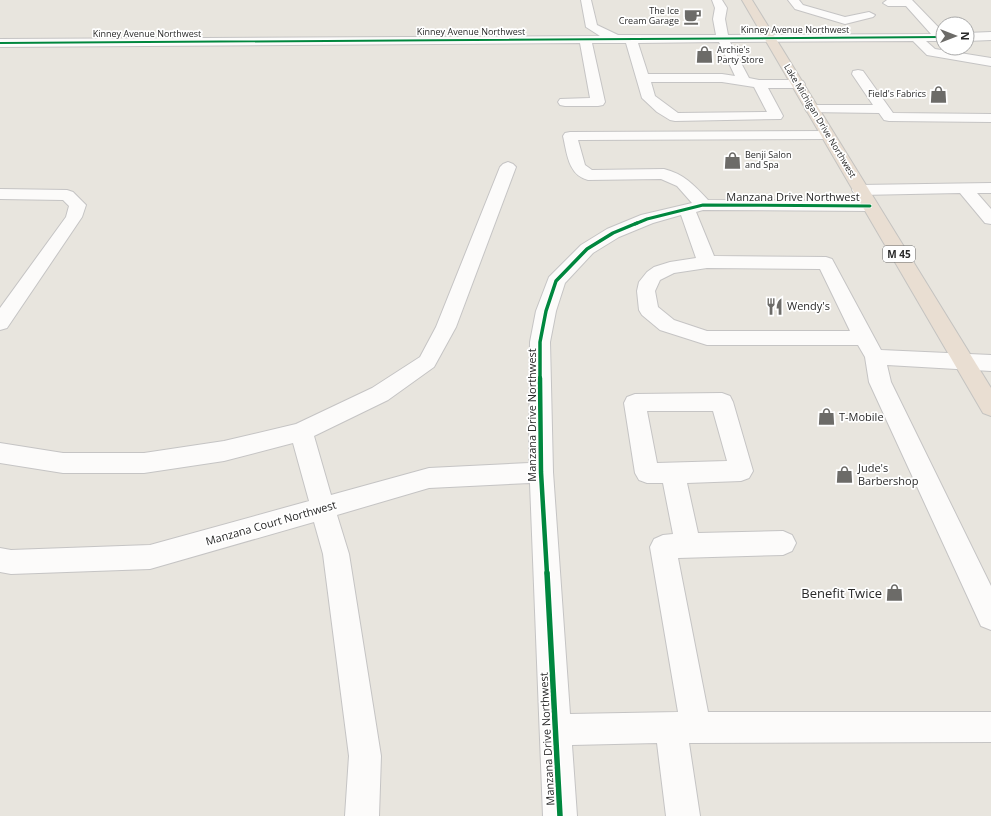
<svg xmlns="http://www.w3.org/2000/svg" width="991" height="816" viewBox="0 0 991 816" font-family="'Open Sans',sans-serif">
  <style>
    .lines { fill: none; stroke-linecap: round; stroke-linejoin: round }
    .minor-casing { stroke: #c5c4c4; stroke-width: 2 }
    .highway-casing { stroke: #c4c3c0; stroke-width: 2 }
    .minor { fill: #fcfbfa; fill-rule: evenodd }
    .highway { fill: #e9ded2; fill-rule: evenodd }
    .cycleway-far4-casing { stroke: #fff; stroke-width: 3.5 }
    .cycleway-far3-casing { stroke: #fff; stroke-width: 4.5 }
    .cycleway-far2-casing { stroke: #fff; stroke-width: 5.5 }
    .cycleway-far1-casing { stroke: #fff; stroke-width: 7 }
    .cycleway-casing { stroke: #fff; stroke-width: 8 }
    .cycleway-far4 { stroke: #00873e; stroke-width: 2 }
    .cycleway-far3 { stroke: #00873e; stroke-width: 3 }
    .cycleway-far2 { stroke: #00873e; stroke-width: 3.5 }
    .cycleway-far1 { stroke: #00873e; stroke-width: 4.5 }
    .cycleway { stroke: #00873e; stroke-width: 5.5 }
    .labels { text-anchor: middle; stroke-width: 3.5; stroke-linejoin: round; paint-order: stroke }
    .far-poi-label { font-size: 9px; fill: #292929; stroke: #fff; text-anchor: end }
    .far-street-label { font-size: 9px; fill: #292929; stroke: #fff }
    .shield { fill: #fff; stroke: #696969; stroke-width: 1 }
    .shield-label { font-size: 10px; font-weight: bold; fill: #292929 }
    .street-label { font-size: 11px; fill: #292929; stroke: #fff }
    .poi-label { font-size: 11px; fill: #292929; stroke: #fff; text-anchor: start }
    .near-poi-label { font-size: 13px; fill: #292929; stroke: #fff; text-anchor: end }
  </style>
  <rect width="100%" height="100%" fill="#e8e5de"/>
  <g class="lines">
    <defs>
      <path id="minor" d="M581,0h10l6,25 21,10h98l-3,-16 2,-11 -3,-8h10l5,8 -2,11 3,16 203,-1 -25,-28h-18l-5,-3 4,-3h25l31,32v9h-17l9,8 56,9v8l-64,-11 -14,-14 -183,1 19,36 10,2h39l5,1 2,3 -2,3 -5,1h-30l15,28 -2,3 -106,2 -5,-1 -13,-8 -15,-14 -16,-55h-34l13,59 -2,3 -5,1h-33l-5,-1 -2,-3 2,-3 30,-1 -10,-55 -580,4v-8l600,-3 -14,-9zM719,42l16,34 -13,-2h-74l-10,-31zM651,82h71l32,5 13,25 -89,1 -23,-17z
        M788,0h11l4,5 42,12 24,-5 6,3 -2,2 -28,7 -50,-15z
        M991,32v8l-24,1v-8z
        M858,70l5,1 30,42 98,1v8l-102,-1 -5,-1 -5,-7 -72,-1 -2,-3 2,-3 5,-1h61l-21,-31 1,-3z
        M827,131l5,1 2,3 -2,3 -5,1 -249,1 7,25 7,5 72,-1c20,5 30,16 44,31l162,1 6,2 2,3 -2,3 -6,2 -167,-1 -7,2 18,44 112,1 6,2 49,91 110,5v16l-104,-6 4,17 100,204v44l-10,-4 -112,-244 -4,-25 -7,-12h-151l-47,-15 -18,-15 -3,-5 -2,-19 2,-9 8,-10 7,-5 16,-5 26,-4 -15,-43 -28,8 -34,14 -26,16 -28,30 -9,28 -6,31 3,130 17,242 108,-2 -28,-165 4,-8 9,-4 10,-1 -10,-51h-16l-8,-3 -4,-7 -11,-70 3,-6 8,-3 87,-1 8,3 3,6 20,69 -4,7 -8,3 -54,2 11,50 85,-2 9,4 4,8 -4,8 -9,4 -105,3 30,154h283v30l-302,1 11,73h-34l-9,-73 -85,2 5,71h-34l-13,-333 -101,5 -92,27 12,39 32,202 -2,60h-34l4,-60 -26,-202 -9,-32 -164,47 -139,5 -11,-2v-24l11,2 139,-5 159,-44 -16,-58 -69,18 -80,12h-81l-63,-10v-20l63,10h81l80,-12 72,-17 76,-36 48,-31 16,-30 64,-160 3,-3 5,-2 5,2 3,3 -60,160 -22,40 -46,33 -74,36 17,59 98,-27 100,-5 1,-121 6,-31 13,-34 32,-32 26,-16 34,-14 51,-12 -15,-17 -16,-7 -73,1c-20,-5 -21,-27 -25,-44l2,-3 5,-1zM707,268l113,1 30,62h-143l-33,-11 -16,-13 -3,-16 5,-11 14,-7zM647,411h66l14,50 -70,2z
        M991,183v10h-14l14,16v15l-6,-1 -25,-30 -100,2 -6,-2 -2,-3 2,-3 6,-2z
        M0,189l67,1 6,2 13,13 -4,12 -75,111 -7,2v-22l66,-91 3,-11 -6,-6 -63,-1z"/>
      <path id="highway" d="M742,0h10l239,388v28l-8,-3z"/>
    </defs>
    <use href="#minor" class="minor-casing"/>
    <use href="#highway" class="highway-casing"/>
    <use href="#minor" class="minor"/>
    <use href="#highway" class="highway"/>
    <defs>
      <path id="cycleway-far4" d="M0,43l943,-6"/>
      <path id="cycleway-far3" d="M635,224l12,-5 56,-14 167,1"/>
      <path id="cycleway-far2" d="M540,379v-37l6,-31 10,-30 31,-32 26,-16 24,-10"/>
      <path id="cycleway-far1" d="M540,378l1,94 6,102"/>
      <path id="cycleway" d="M547,573l13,243"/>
    </defs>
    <use href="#cycleway-far4" class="cycleway-far4-casing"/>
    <use href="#cycleway-far3" class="cycleway-far3-casing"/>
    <use href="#cycleway-far2" class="cycleway-far2-casing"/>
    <use href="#cycleway-far1" class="cycleway-far1-casing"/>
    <use href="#cycleway" class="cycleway-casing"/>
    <use href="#cycleway-far4" class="cycleway-far4"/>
    <use href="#cycleway-far3" class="cycleway-far3"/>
    <use href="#cycleway-far2" class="cycleway-far2"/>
    <use href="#cycleway-far1" class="cycleway-far1"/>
    <use href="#cycleway" class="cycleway"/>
  </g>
  <defs>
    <symbol id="cafe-bare" viewBox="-9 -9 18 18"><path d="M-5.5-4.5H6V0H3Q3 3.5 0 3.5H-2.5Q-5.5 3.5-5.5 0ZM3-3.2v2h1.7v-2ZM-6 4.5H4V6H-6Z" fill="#6c6b68" stroke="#fff" stroke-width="2.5" paint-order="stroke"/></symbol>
    <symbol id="shop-bare" viewBox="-9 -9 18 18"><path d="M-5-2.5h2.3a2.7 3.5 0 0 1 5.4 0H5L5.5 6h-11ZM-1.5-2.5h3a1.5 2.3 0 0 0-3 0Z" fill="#6c6b68" stroke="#fff" stroke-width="2.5" paint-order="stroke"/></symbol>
    <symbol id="restaurant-bare" viewBox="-9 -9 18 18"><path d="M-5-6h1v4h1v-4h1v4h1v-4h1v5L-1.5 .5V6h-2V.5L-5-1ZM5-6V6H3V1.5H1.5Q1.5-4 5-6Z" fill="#6c6b68" stroke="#fff" stroke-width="2.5" paint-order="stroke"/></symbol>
  </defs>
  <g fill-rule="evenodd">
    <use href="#cafe-bare" x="680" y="4" width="25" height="25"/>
    <use href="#shop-bare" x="692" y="42" width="25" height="25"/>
    <use href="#shop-bare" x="926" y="82" width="25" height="25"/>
    <use href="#shop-bare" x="720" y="148" width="25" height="25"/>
    <use href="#restaurant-bare" x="762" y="294" width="25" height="25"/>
    <use href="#shop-bare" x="814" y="404" width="25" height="25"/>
    <use href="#shop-bare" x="832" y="462" width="25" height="25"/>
    <use href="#shop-bare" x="882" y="580" width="25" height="25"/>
  </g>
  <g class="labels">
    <g class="far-poi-label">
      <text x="679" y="14">The Ice<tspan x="679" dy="10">Cream Garage</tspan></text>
      <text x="717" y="53" text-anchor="start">Archie's<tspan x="717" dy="10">Party Store</tspan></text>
      <text x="926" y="97">Field's Fabrics</text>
      <text x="745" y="158" text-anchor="start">Benji Salon<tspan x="745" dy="10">and Spa</tspan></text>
    </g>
    <g class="far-street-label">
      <text x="795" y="33">Kinney Avenue Northwest</text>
      <text x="471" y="35">Kinney Avenue Northwest</text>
      <text x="147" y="37">Kinney Avenue Northwest</text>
      <text transform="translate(820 121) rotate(59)" y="3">Lake Michigan Drive Northwest</text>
    </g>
    <rect class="shield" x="883" y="246" width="32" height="16" rx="3"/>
    <g class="shield-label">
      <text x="899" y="258">M 45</text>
    </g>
    <g class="street-label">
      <text x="793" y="201">Manzana Drive Northwest</text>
      <text transform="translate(532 415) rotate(-90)" y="4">Manzana Drive Northwest</text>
      <text transform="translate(271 523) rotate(-16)" y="4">Manzana Court Northwest</text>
      <text transform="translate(547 739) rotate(-93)" y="4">Manzana Drive Northwest</text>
    </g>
    <g class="poi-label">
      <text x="787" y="310">Wendy's</text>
      <text x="839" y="421">T-Mobile</text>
      <text x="858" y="472">Jude's<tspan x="858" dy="13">Barbershop</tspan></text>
    </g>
    <g class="near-poi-label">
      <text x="882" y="598">Benefit Twice</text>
    </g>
  </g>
  <g transform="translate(955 36) rotate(90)"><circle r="19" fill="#ffffff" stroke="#a9a9a9"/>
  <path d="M0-3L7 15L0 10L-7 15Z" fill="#6c6b68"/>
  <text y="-6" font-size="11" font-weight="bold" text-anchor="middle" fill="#292929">N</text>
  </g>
</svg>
